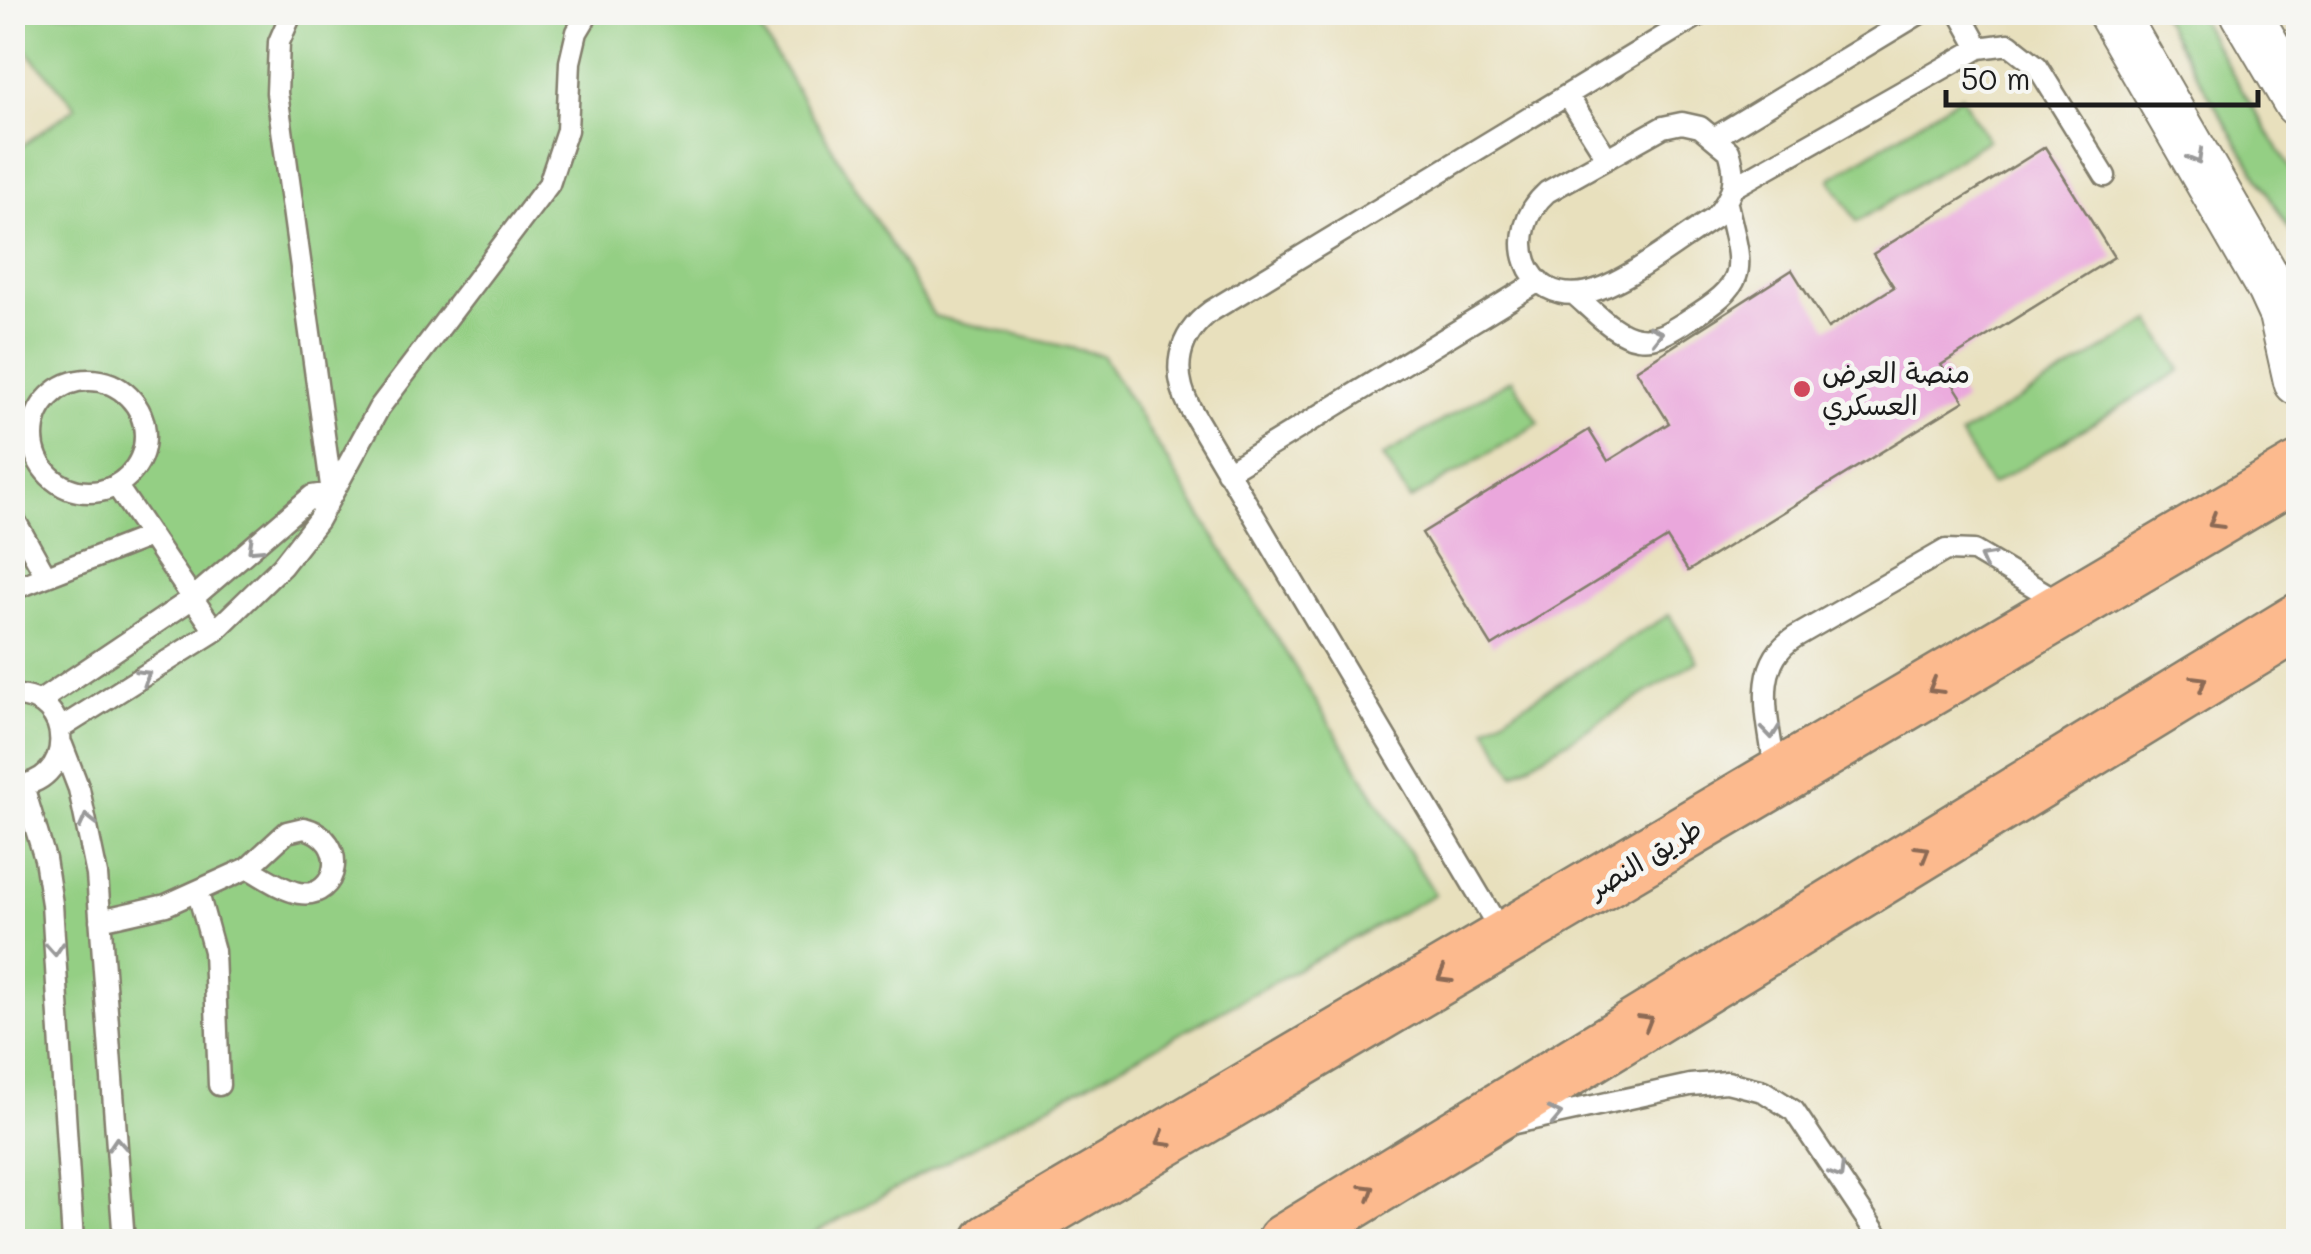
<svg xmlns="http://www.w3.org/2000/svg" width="2311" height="1254" viewBox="0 0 2311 1254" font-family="Mali,'Playpen Sans Arabic',sans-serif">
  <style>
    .green { fill: #94cf84; stroke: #587650; stroke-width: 2.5 }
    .building { fill: #eaa7dc }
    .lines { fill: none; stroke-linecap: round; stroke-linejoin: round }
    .service-casing { stroke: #827e6c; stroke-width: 25 }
    .tertiary-casing { stroke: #827e6c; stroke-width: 52 }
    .trunk-casing { stroke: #827e6c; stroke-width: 60 }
    .service { stroke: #fff; stroke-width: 20 }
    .tertiary { stroke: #fff; stroke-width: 48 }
    .trunk { stroke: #fcba8e; stroke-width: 55 }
    .oneway { stroke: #999 }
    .oneway2 { stroke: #8c6b55 }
    .poi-dot { fill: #d1495b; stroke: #f6f6f2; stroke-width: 4 }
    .labels { text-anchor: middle; stroke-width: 10; stroke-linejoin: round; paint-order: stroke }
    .poi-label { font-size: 28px; fill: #1c1c1c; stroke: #f6f6f2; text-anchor: start }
    .street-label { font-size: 28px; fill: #1c1c1c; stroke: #f6f6f2 }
  </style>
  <rect width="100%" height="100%" fill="#f6f6f2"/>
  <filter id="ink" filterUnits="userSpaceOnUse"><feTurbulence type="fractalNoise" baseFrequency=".01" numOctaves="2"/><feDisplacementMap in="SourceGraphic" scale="20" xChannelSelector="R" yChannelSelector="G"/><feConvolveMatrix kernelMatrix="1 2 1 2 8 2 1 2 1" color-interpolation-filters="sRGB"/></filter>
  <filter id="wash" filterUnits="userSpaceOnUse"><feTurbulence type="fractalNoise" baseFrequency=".0048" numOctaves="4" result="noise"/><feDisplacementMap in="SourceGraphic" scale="40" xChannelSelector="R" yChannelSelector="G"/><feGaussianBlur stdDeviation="2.25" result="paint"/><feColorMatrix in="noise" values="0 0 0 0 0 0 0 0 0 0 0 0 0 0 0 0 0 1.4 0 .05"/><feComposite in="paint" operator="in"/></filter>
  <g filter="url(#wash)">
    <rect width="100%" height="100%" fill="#e8e0bd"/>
    <path class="green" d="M13,13h737l184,303 168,39 333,539 -635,347h-787l-1,-1088 64,-46 -63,-72z
      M2160,13h36l102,169v62z
      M1961,96l27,44 -131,82 -27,-43z
      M2151,321l30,49 -190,115 -31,-50z
      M1512,379l27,44 -129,77 -27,-44z
      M1669,615l29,46 -184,113 -28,-46z"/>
    <g id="blocks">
      <path class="building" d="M2045,147l69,110 -173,108 23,36 -276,170 -21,-33 -175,108 -70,-113 167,-103 19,31 61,-38 -33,-53 156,-100 36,58 66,-41 -21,-33z"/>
    </g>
  </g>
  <g filter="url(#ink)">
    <use href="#blocks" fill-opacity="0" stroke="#827e6c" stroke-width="2.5"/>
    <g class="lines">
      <defs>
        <path id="service" d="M292,12l-13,30 -2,51 55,400
          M1959,12l20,36
          M1568,96l39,62
          M1682,123l18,4 29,24c9,27 5,45 -15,67 -34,21 -89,66 -126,74 -65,14 -86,-60 -41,-100l116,-65z
          M1717,136l205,-124
          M1734,187l245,-139 30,-4 28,22 68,110
          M1574,294c18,15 40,41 64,44 19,3 34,-8 50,-18 63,-39 55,-48 39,-116
          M33 436a56 56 0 1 1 112 0a56 56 0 1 1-112 0Z
          M1227,472l312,-191
          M116,485l99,146
          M12,515l34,61
          M12,584l12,1 126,-49
          M12,696c65,-3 64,92 0,89
          M40,701l153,-103 119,-102 20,-3
          M61,728l154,-97 67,-65 36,-46 61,-112 170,-224 18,-54 3,-68 7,-30 12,-20
          M62,745l17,44 18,86 27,367
          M1775,772c-5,-49 -26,-106 20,-135l151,-87 28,1 91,54
          M23,786l22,73 7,45 21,338
          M198,893l16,58 5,134
          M100,920l66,-15 82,-37c15,8 34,22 51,25 40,7 51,-54 5,-65l-17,4 -39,36
          M1504,937l-314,-529c-19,-37 -13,-72 21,-97l493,-299
          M1515,1123l175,-38 37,-3 36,9 31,20 88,131"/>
        <path id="tertiary" d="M2112,12l159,276 12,26 15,67
          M2245,12l53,90"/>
        <path id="trunk" d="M990,1242l1308,-771
          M1285,1242l1013,-620"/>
      </defs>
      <use href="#service" class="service-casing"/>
      <use href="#tertiary" class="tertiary-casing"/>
      <use href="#trunk" class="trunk-casing"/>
      <use href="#service" class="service"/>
      <use href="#tertiary" class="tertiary"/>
      <use href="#trunk" class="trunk"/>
    </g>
    <defs><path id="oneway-chevron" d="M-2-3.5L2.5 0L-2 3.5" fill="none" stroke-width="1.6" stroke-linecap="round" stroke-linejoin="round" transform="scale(2.5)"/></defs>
    <g class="oneway">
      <use href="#oneway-chevron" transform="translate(2196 157) rotate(60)"/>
      <use href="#oneway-chevron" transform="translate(1656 334) rotate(-13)"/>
      <use href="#oneway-chevron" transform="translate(254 547) rotate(137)"/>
      <use href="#oneway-chevron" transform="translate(1986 559) rotate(-151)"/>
      <use href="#oneway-chevron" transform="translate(144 676) rotate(-32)"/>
      <use href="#oneway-chevron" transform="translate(1771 732) rotate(84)"/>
      <use href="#oneway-chevron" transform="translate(87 821) rotate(-104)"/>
      <use href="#oneway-chevron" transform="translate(55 949) rotate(86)"/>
      <use href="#oneway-chevron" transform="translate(1555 1115) rotate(-12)"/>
      <use href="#oneway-chevron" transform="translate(117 1144) rotate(-94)"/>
      <use href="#oneway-chevron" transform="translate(1838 1172) rotate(58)"/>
    </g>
    <g class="oneway2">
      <use href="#oneway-chevron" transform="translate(2215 522) rotate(149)"/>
      <use href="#oneway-chevron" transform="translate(2200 682) rotate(-31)"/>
      <use href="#oneway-chevron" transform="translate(1935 687) rotate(150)"/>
      <use href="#oneway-chevron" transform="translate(1923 852) rotate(-31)"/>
      <use href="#oneway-chevron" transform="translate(1444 976) rotate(150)"/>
      <use href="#oneway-chevron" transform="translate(1646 1021) rotate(-31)"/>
      <use href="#oneway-chevron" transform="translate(1163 1140) rotate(150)"/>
      <use href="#oneway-chevron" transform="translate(1368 1191) rotate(-31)"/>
    </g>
  </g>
  <circle class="poi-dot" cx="1802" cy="389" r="10"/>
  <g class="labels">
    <g class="poi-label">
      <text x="1822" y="383">منصة العرض<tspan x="1822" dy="32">العسكري</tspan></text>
    </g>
    <g class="street-label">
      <text transform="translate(1645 858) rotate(-31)" y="10">طريق النصر</text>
    </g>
  </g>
  <rect width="2311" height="1254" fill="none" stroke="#f6f6f2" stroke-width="50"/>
  <path d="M1946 90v15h312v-15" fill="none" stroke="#1c1c1c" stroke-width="5"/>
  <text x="1961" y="90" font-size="30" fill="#1c1c1c" stroke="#f6f6f2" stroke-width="8" paint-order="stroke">50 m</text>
</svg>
